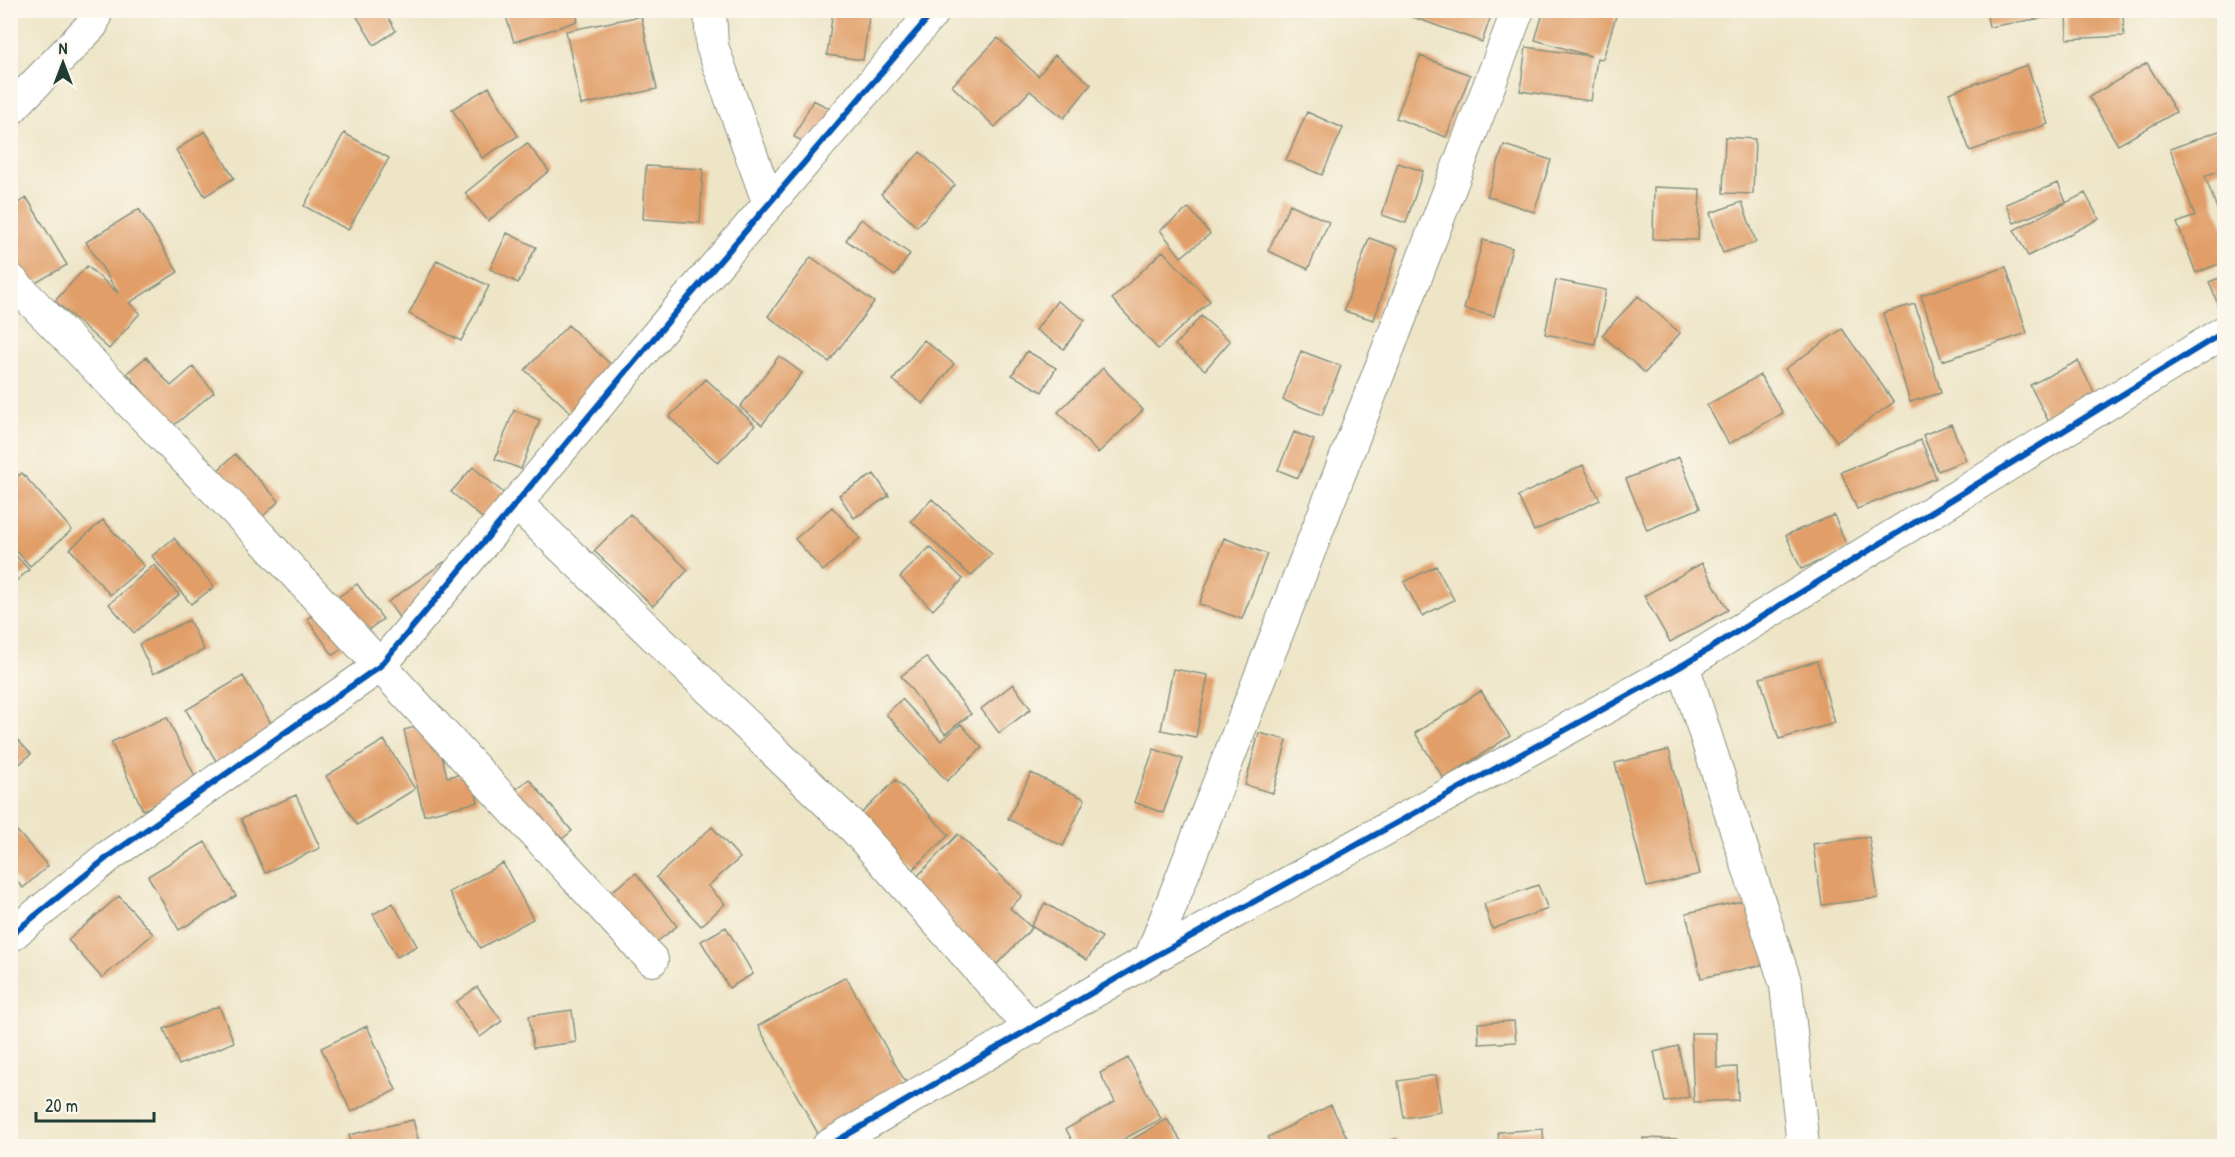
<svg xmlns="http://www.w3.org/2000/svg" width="2235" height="1157" viewBox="0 0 2235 1157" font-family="'Patrick Hand',sans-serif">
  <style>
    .building { fill: #e19e67 }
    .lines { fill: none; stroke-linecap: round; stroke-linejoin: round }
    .minor-casing { stroke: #86917e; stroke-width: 34 }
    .minor { stroke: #fff; stroke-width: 32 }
    .cycleway-casing { stroke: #fbf7ec; stroke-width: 10 }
    .cycleway { stroke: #0057b8; stroke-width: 6 }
  </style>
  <rect width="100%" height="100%" fill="#fbf7ec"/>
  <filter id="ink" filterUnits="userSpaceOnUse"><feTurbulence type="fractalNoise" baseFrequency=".0167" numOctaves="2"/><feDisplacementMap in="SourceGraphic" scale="12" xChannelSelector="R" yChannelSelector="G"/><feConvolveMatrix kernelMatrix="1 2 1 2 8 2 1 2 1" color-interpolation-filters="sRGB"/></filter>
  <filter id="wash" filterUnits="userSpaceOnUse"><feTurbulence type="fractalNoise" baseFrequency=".008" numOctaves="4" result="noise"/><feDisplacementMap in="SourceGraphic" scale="24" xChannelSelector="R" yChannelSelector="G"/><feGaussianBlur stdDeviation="1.35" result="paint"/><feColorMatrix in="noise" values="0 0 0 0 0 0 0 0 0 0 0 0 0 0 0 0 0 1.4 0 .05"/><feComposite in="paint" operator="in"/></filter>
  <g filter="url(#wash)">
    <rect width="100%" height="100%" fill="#eee5c7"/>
    <g id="blocks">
      <path class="building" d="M353,10h31l12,21 -22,14z
        M504,10h71l3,11 -64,21z
        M833,10h37l-7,50 -36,-5z
        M1415,10h78l-11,32 -69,-25z
        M1544,10h52l20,6 -13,43 -6,-1 -6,43 -71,-10 6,-44 65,9 -56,-16z
        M1986,10h68l1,6 -66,11z
        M2123,10l1,26 -57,3 -1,-26z
        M641,16l16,73 -76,16 -15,-74z
        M998,38l40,38 17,-21 36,29 -27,34 -34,-27 -35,36 -43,-41z
        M1420,56l50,19 -24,62 -50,-19z
        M2147,63l29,49 -58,33 -29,-48z
        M2027,65l21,59 -78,27 -21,-58z
        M489,87l29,49 -36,22 -30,-49z
        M813,100l36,18 -19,37 -36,-18z
        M1307,112l36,16 -21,47 -36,-15z
        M2224,129v40l-19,7 19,52v34l-28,11 -19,-50 18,-7 -25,-67z
        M205,131l29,47 -29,18 -29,-46z
        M344,133l45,25 -41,72 -44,-24z
        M1725,137l30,2 -2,55 -30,-1z
        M527,143l22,28 -61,50 -23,-28z
        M1504,145l47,15 -17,52 -47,-16z
        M920,152l35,33 -38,42 -36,-33z
        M1398,163l25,8 -17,52 -24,-8z
        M646,166l57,3 -3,54 -57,-4z
        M2058,183l8,19 -52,21 -8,-19z
        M1654,187l46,2 -2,51 -45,-1z
        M2085,193l14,26 -71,37 -14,-26z
        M27,198l40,67 -37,21 -20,-33v-46z
        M1742,202l14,40 -33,11 -13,-40z
        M1290,204l39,18 -21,47 -40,-18z
        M1189,208l21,26 -29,23 -21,-27z
        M139,209l39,63 -49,31 11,10 -31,36 -54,-48 32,-35 31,27 -32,-51z
        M861,219l49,35 -15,22 -49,-36z
        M507,233l29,14 -18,36 -28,-14z
        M1369,238l29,10 -24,72 -30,-9z
        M1483,240l29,8 -18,68 -30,-7z
        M1163,251l47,50 -52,48 -46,-50z
        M811,257l63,45 -45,60 -61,-46z
        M437,260l52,26 -28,55 -52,-27z
        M2006,267l21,66 -85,28 -21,-66z
        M2224,276v44l-15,-38z
        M1556,280l50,10 -11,54 -50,-10z
        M1638,296l42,37 -35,40 -43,-38z
        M1057,301l28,19 -21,29 -28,-19z
        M1915,304l26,89 -31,9 -27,-89z
        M1201,316l29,25 -25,29 -30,-25z
        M568,325l51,47 -42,46 -52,-48z
        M1842,329l52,73 -57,40 -52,-73z
        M924,340l30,24 -31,40 -30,-24z
        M1027,351l29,17 -14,24 -30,-17z
        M1301,351l40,15 -19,49 -39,-15z
        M779,356l23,17 -40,52 -22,-18z
        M146,357l25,29 22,-19 21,25 -42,35 -45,-54z
        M2078,361l29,56 -48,25 -29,-57z
        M1103,368l40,42 -45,43 -40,-41z
        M1760,375l23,38 -54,31 -22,-39z
        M706,379l49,46 -37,38 -49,-46z
        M514,410l26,10 -19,49 -26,-10z
        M1951,424l15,36 -28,11 -15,-36z
        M1294,432l20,8 -16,38 -20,-8z
        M1921,440l15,38 -79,31 -16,-37z
        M235,454l44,47 -20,19 -44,-47z
        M1679,457l21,51 -53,22 -21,-51z
        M1583,465l17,35 -66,31 -16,-35z
        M473,467l40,34 -21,25 -41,-34z
        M22,473l50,57 -42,36 -20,-22v-62z
        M874,474l15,22 -35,22 -15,-23z
        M932,499l60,55 -21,22 -60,-55z
        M832,507l28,31 -37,33 -28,-32z
        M630,514l58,56 -35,36 -59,-55z
        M1834,515l14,34 -47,20 -15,-34z
        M103,520l41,46 -34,29 -40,-46z
        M174,538l40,49 -23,17 -39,-48z
        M1224,538l43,16 -25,65 -43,-15z
        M930,547l33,32 -30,31 -33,-33z
        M10,549l19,21 -19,16z
        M444,562l18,24 -56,41 -18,-25z
        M1702,563l26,47 -58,32 -26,-46z
        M154,565l25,30 -45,38 -25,-29z
        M1436,566l18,34 -32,16 -18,-34z
        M357,584l26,35 -50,36 -26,-36z
        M189,620l15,30 -51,24 -14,-30z
        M926,657l45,57 -26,20 -44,-58z
        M1817,661l18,62 -56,16 -19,-61z
        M1173,669l35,6 -12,62 -35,-7z
        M243,676l36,61 -57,34 -36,-61z
        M1013,684l18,25 -32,24 -18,-24z
        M1481,691l29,45 -66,43 -29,-46z
        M902,699l39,42 20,-17 21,24 -35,33 -61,-67z
        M167,717l32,68 -56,25 -32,-68z
        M434,722l13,55 24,-5 7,30 -54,13 -20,-85z
        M10,732l21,22 -21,18z
        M1259,733l28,7 -14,53 -28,-8z
        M384,740l31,49 -58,36 -31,-49z
        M1154,749l29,10 -20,54 -29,-11z
        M1669,750l31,124 -53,13 -32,-124z
        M1031,773l54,26 -22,47 -55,-27z
        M529,779l43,52 -23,19 -44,-52z
        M896,780l53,55 -41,39 -53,-55z
        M296,795l24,53 -55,25 -24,-54z
        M10,823l38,43 -25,22 -13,-15z
        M712,827l28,31 -32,28 17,18 -24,22 -45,-49z
        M958,834l64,62 -12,12 22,20 -39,40 -85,-82z
        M1869,837l9,61 -56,7 -9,-61z
        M205,842l31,54 -57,34 -31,-54z
        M503,863l30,56 -53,29 -31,-56z
        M636,873l41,53 -33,26 -41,-54z
        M1538,885l10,24 -56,20 -8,-25z
        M119,896l34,38 -51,44 -34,-38z
        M1760,897l15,65 -74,16 -15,-65z
        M393,903l24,43 -20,11 -24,-43z
        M1045,903l57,34 -15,23 -56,-34z
        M726,927l27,47 -24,14 -28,-47z
        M846,977l74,131 -95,38 -67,-120z
        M477,987l25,34 -22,16 -24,-35z
        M219,1006l15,36 -55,23 -15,-36z
        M572,1010l4,32 -43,6 -4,-32z
        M1514,1021l2,21 -37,2 -1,-21z
        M367,1026l29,64 -45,22 -30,-64z
        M1691,1033h25l1,35 20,-1 1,33 -44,2z
        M1678,1046l11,51 -24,5 -11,-50z
        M1128,1058l33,61 -50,27h-36l-9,-17 49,-27 -15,-29z
        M1436,1075l5,37 -37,6 -6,-37z
        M1331,1105l20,41h-79l-4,-9z
        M1167,1119l16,25 -4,2h-58z
        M413,1120l7,26h-68l-3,-11z
        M1543,1129l1,17h-45l-1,-14z
        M1643,1138l33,1v7h-33z
        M1396,1139l2,7h-27z"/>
    </g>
  </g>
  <g filter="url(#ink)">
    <use href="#blocks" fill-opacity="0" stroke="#86917e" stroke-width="1.5"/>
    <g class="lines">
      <defs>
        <path id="minor" d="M710,10l2,36 57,158
          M10,110l82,-85 5,-15
          M10,279l251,258 391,423
          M516,503l339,326 177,200
          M1683,665l103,320 17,161
          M10,936l99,-80 271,-190 291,-348 264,-308
          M1150,959l253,-648 115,-301
          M828,1146l322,-187 533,-294 541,-333"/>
      </defs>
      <use href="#minor" class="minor-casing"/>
      <use href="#minor" class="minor"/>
      <defs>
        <path id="cycleway" d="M10,936l99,-80 271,-190 291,-348 264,-308
          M828,1146l322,-187 533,-294 541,-333"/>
      </defs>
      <use href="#cycleway" class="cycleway-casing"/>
      <use href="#cycleway" class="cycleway"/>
    </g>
  </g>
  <rect width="2235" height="1157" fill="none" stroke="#fbf7ec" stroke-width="36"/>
  <g transform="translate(63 63)" stroke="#fbf7ec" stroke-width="4.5" paint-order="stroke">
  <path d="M0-4.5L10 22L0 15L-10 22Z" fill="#1f3d34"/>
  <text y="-9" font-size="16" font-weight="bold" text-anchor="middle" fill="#1f3d34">N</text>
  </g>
  <path d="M36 1112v9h118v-9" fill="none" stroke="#1f3d34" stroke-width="3"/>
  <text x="45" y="1112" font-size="18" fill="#1f3d34" stroke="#fbf7ec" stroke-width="4.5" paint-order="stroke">20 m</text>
</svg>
